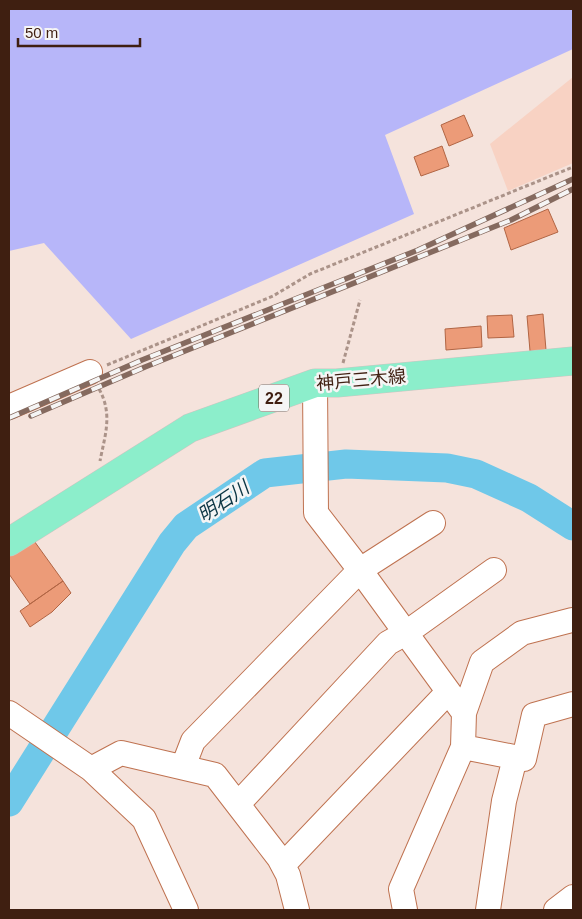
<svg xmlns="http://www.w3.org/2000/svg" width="582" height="919" viewBox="0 0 582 919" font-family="Helvetica,'Noto Sans JP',sans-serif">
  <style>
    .built { fill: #f8d2c3 }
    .green { fill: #b7b6f9 }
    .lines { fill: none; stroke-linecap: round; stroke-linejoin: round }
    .river { stroke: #6fc8e9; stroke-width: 29 }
    .building { fill: #ec9b78; stroke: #b16544 }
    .minor-casing { stroke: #bf7250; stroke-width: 26 }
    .major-casing { stroke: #cdc5c1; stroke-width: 29 }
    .path { stroke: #ab9389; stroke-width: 3; stroke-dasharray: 4 2.5; stroke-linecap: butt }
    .minor { stroke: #fff; stroke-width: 24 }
    .major { stroke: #8ceecb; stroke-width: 28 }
    .rail-casing { stroke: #856a5f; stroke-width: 5.5 }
    .rail { stroke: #f5f5f5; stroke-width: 4; stroke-dasharray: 11; stroke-linecap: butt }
    .labels { text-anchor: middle; stroke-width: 5; stroke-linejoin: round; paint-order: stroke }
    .shield { fill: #f5f5f5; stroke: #765f55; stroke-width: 1 }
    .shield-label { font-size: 16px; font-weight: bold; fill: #3f1f11 }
    .street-label { font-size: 18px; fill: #3f1f11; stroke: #f5f5f5 }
    .water-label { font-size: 19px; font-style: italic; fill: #0c3644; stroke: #f5f5f5 }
  </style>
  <rect width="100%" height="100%" fill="#f5e3dc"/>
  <path class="built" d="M573,77v86l-65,28 -18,-47z"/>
  <path class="green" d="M9,9h564v40l-188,86 29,79 -283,125 -87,-96 -35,8z"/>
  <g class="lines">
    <path class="river" d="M9,802l163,-259 14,-17 79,-53 81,-9 101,4 29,6 53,24 44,28"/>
  </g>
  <path class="building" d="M464,115l9,21 -24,10 -8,-21z
    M442,146l7,20 -28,10 -7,-19z
    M548,209l10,23 -47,18 -7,-22z
    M543,314l3,36 -16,1 -3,-35z
    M512,315l2,22 -26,1 -1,-22z
    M481,326l1,21 -36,3 -1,-21z
    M32,538l31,43 -33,23 -21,-30v-19z
    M63,581l8,12 -19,19 -22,15 -10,-16z"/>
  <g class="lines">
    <defs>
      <path id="minor" d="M315,383l1,130 44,57 104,143 -1,34 -62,142 4,21
        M9,407l81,-35
        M9,713l82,56 53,50 42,91
        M464,713l18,-51 40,-29 50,-13
        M463,747l61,12 10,-44 39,-11
        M183,767l10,-26 167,-171 73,-47
        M91,769l30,-16 94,22 64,83 9,17 9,35
        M238,804l150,-161 18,-10 88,-63
        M283,865l165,-173
        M488,910l16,-109 11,-43
        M556,910l17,-13"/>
      <path id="major" d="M9,542l181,-114 125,-45h22l236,-22"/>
    </defs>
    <use href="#minor" class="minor-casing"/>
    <use href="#major" class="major-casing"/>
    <path class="path" d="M343,363l17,-63
      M107,365l166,-69 37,-22 263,-107
      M99,389c14,25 6,46 1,72"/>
    <use href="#minor" class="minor"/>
    <use href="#major" class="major"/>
    <defs>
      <path id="rail" d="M31,416l114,-49 366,-147 62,-31
        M9,418l133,-58 276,-110 155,-71"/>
    </defs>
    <use href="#rail" class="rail-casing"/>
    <use href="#rail" class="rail"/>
  </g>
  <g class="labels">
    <rect class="shield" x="259" y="384.5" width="30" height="27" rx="4"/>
    <g class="shield-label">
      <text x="274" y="404">22</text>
    </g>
    <g class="street-label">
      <text transform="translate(361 380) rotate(-5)" y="6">神戸三木線</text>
    </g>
    <g class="water-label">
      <text transform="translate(223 501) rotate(-34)" y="7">明石川</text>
    </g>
  </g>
  <rect width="582" height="919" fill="none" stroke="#3f1f11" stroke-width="20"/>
  <path d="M18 38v8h122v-8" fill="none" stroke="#3f1f11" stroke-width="2.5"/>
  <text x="25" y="38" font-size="15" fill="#3f1f11" stroke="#f5f5f5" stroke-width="4" paint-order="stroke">50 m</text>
</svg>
